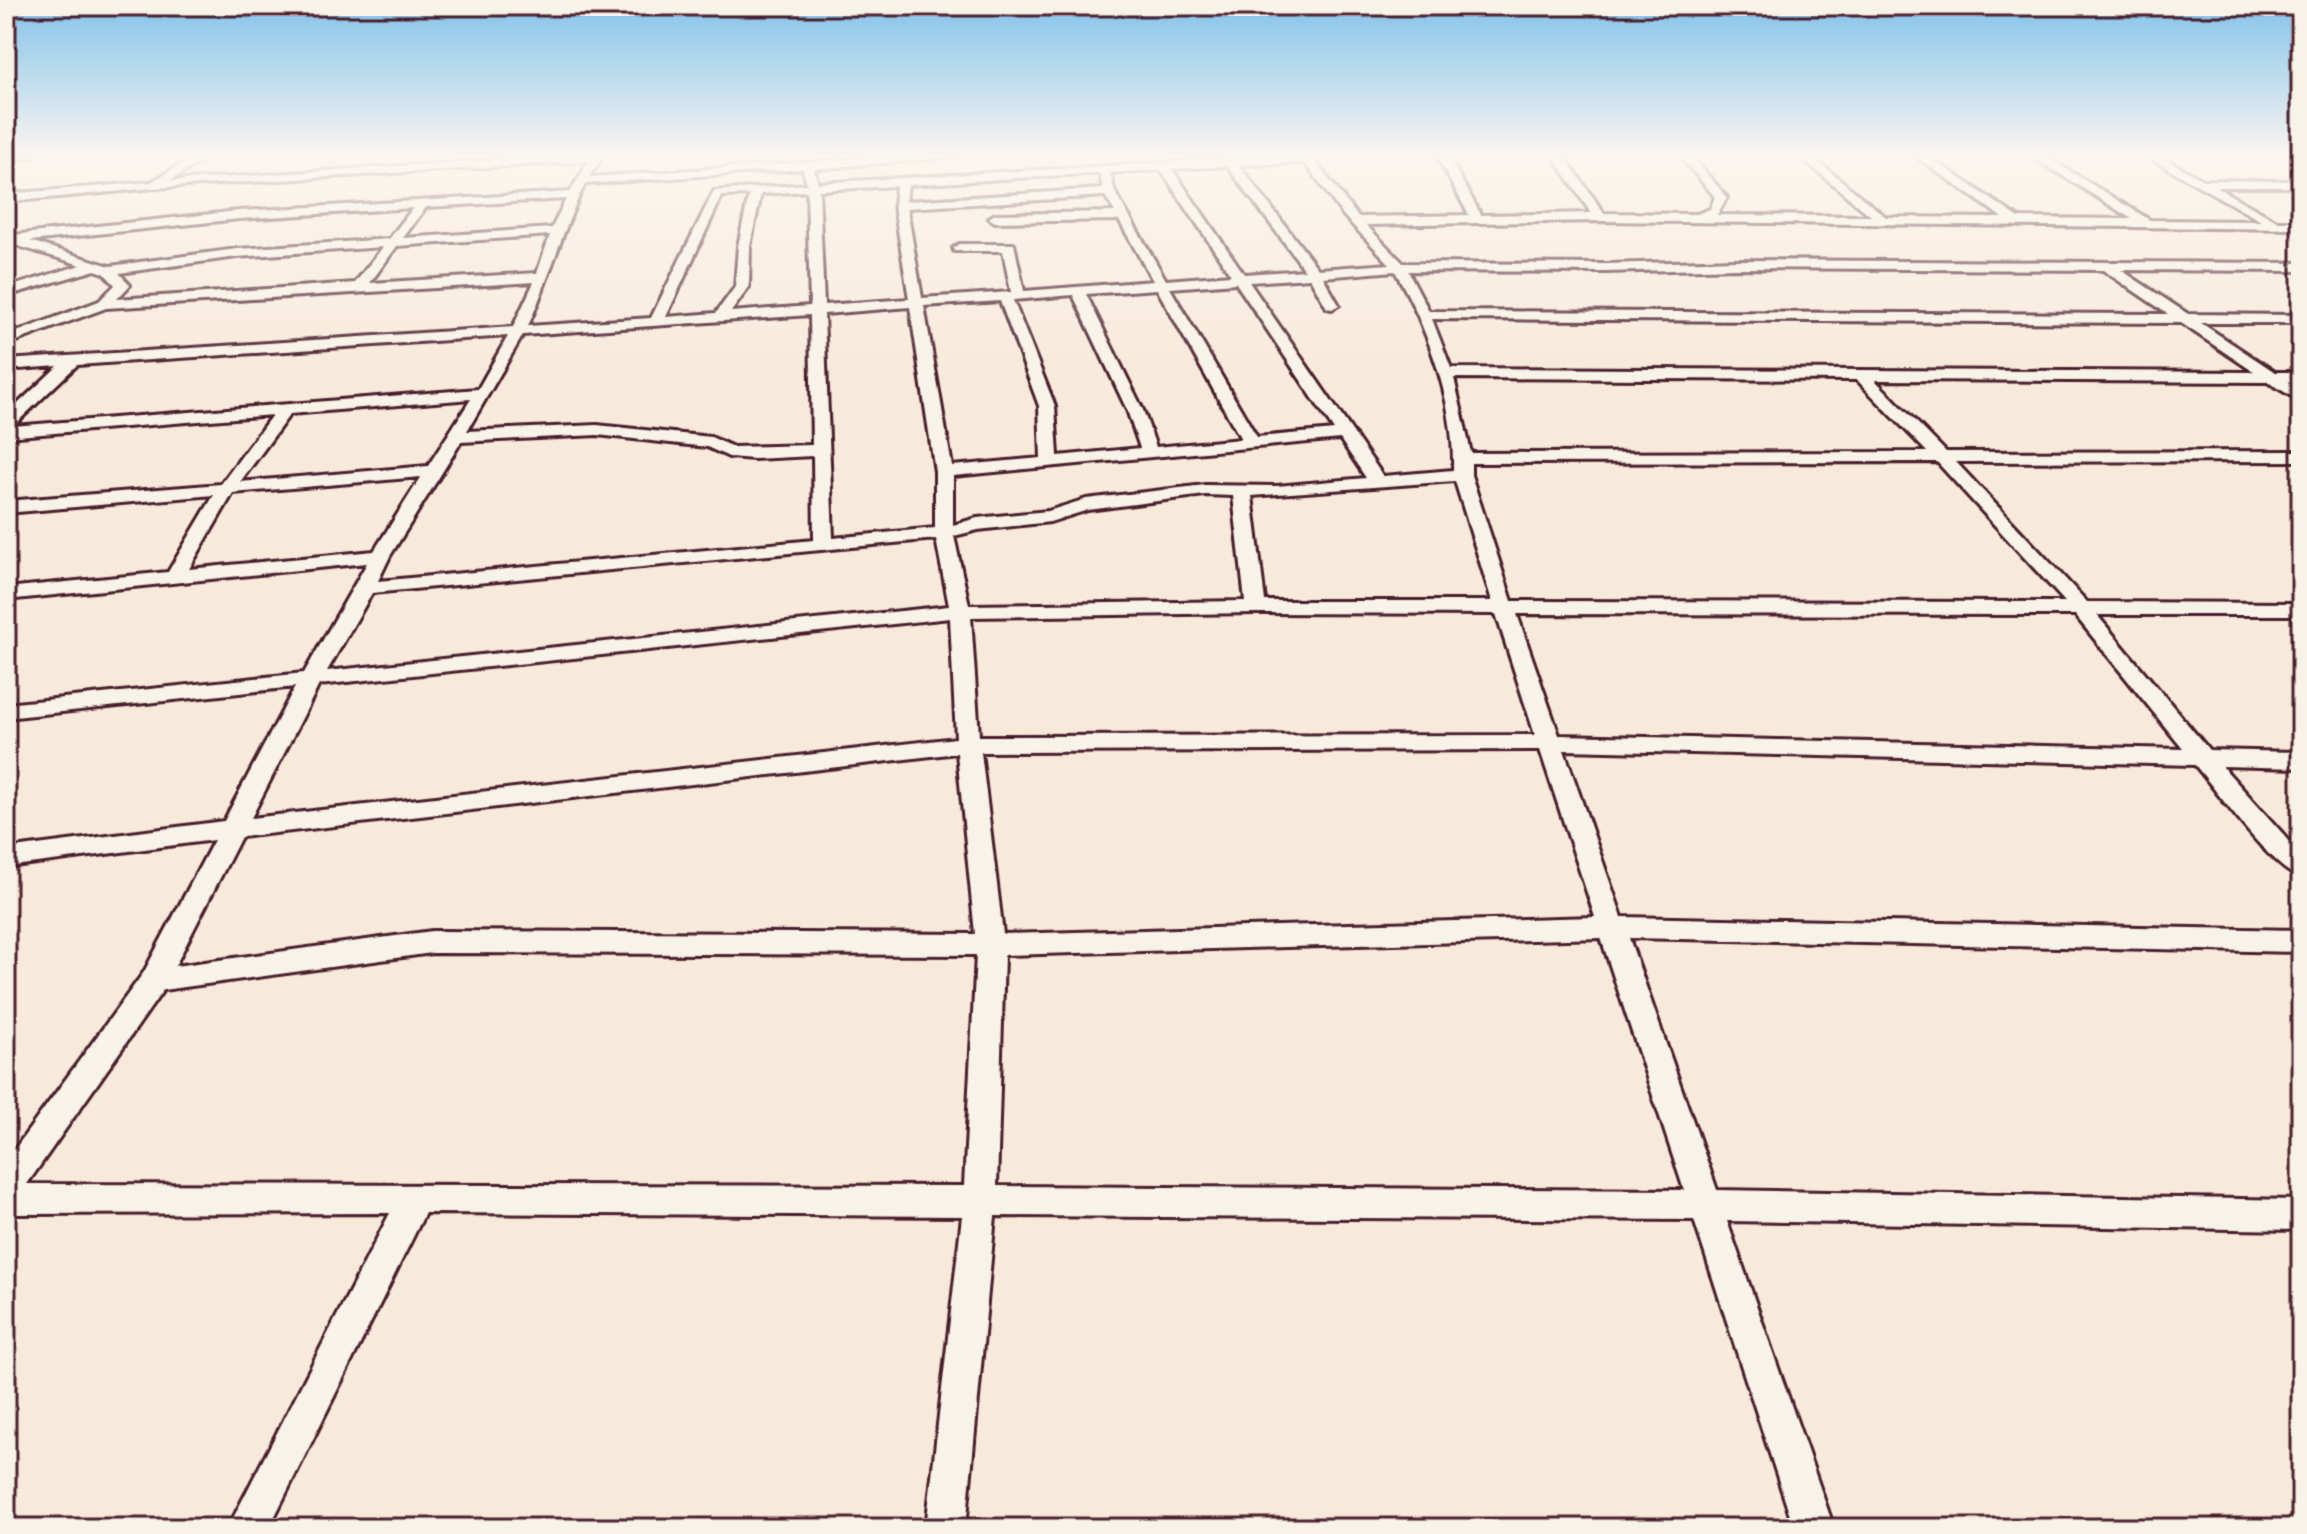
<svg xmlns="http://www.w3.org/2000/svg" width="2307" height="1534" viewBox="0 0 2307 1534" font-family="Mynerve,sans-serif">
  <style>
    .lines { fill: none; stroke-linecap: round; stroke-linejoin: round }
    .minor-casing { stroke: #4a1f2b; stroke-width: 6 }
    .minor { fill: #f7f3e8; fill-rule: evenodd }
  </style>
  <rect width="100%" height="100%" fill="#f7eadb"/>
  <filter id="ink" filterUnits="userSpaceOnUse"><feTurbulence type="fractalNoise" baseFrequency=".0125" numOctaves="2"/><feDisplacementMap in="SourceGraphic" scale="16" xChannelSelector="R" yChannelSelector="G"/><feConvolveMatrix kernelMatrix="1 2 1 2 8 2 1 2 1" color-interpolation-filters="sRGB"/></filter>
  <g filter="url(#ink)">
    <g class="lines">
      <defs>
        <path id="minor" d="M6,156h31l-31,4z
          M195,156h14l-39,25 384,-25h49l-14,21 309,-21h61l-145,13 4,14 405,-24 -2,-3h90l47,61 111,-2 -32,-59h11l33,59 110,-2 -38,-57h11l40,57 93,1 13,-5 5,-12 -35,-41h11l36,41 -10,18 154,1 -72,-60h12l75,61 117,1 -88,-62h13l91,62 113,1 -101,-63h14l105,64 111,1 -115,-65h14l43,24 98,1v6h-85l61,34h24v8l-701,-8 -234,4 37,38 204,1 128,-4 566,3v8l-180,-1 67,44 113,1v8h-100l74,49h26v10h-12l12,8v12l-33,-20 -393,-2 71,72 355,-1v10l-345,1 131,140 214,1v12h-204l112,135 92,2v16l-79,-2 79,88v24c-28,-8 -84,-87 -106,-113l-631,-15 58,167 679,13v22l-672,-14 88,252 584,10v30l-574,-9 107,307h-40l-100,-308 -699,-4 -29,312h-40l36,-312 -537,-3 -156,315h-41l162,-315 -384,1v-53l138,-189 70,-132 -208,27v-18l218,-28 71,-134 -289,31v-14l298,-31 63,-110 -361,37v-12l162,-16 46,-77 -208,18v-12l215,-17 51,-69 -266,22v-22l52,-49 -52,4v-10l507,-33 21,-45 -428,26 -100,37v-9l93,-35 16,-16 -11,-12 -9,-3 -89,26v-8l75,-23 -66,-20 -9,-7 6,-3 227,-24 331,-19 19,-31 -435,27 -148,14v-8l145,-12zM1305,163l38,52 47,49 -72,5 -79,-104zM1227,166l78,104 -61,4 -72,-105zM803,169l4,15 -93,7 -63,127 -123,8c22,-49 34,-96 57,-142zM1161,170l70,105 -65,5 -51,-88 -5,-19zM1099,173l4,16 -197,12 2,-16zM896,186l-2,19 15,94 -85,6 -5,-115zM807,191l3,115 -79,6 18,-25 1,-41 11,-52zM749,195l-11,51 -3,41 -19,26 -50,4 56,-121zM1105,196l10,16 -120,2 -6,4 6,4 124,-2 34,61 -129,10 -10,-47h-55l-6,4 1,3h49l8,41 -89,6 -15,-90zM566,199l-14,29 -149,10 23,-31zM413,208l-24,31 -152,10 -127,17 -80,-25 209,-22zM550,235l-13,38 -167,10 27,-37zM383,247l-28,36 -238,16 13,-14 -11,-12 118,-16zM1735,268l368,2 65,44 -739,-3 -21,-40 199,1zM1395,271c33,57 60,133 58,199l-70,6 -134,-194 61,-4 17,30 5,1 7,-4 -16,-28zM1236,283l98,147 -77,7 -87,-149zM1157,289l84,150 -85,8 -13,-37 -57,-116zM1073,295l54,115 13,38 -82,8 -3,-50 -42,-106zM1000,301l39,105 2,52 -89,8 -28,-160zM910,307l25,165v56l-102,10 -9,-224zM810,315l2,130 -79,2 -22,-10 -114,-12 -130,6 56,-96zM1432,319l749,4 73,49 -803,-4zM508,336l-30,53 -465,37 64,-61zM1454,378l403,2 70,72 -456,1zM471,399l-43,67 -188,16 50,-68zM597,435l110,12 22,10 25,2 59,-3 1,84 -436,41 12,-25 71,-114zM1340,439l26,39 -90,8 -71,-1 -119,14 -38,12 -71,7 -24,7v-49zM1937,462l128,140 -553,-1 -41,-126v-12zM421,477l-47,74 -185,18 44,-76zM1455,481l37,120h-227l-13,-105zM1205,495l28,1 12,105 -276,4 -15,-69 24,-6 72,-8 38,-12zM936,539l13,67 -622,65 45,-78zM1256,613l240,1 39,121 -556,1 -8,-119zM1517,614l558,1 108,134 -624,-14zM950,618l6,120 -705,80 68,-133zM1540,750l55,167 -592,17 -22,-182zM957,753l18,181 -543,-3 -257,35 66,-129zM1601,938l83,252 -687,-4 7,-231zM432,953l544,2 -12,231 -937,-2 136,-194z"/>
      </defs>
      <use href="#minor" class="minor-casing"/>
      <use href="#minor" class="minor"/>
    </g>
  </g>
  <linearGradient id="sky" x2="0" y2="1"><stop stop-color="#84c2ec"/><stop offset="0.42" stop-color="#fbf6ef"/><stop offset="1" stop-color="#fbf6ef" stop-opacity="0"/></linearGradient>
  <rect width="2307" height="371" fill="url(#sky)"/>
  <rect width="2307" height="1534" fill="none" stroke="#f7f3e8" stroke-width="32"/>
  <rect x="16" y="16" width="2275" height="1502" fill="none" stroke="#4a1f2b" stroke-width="3" filter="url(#ink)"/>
</svg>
